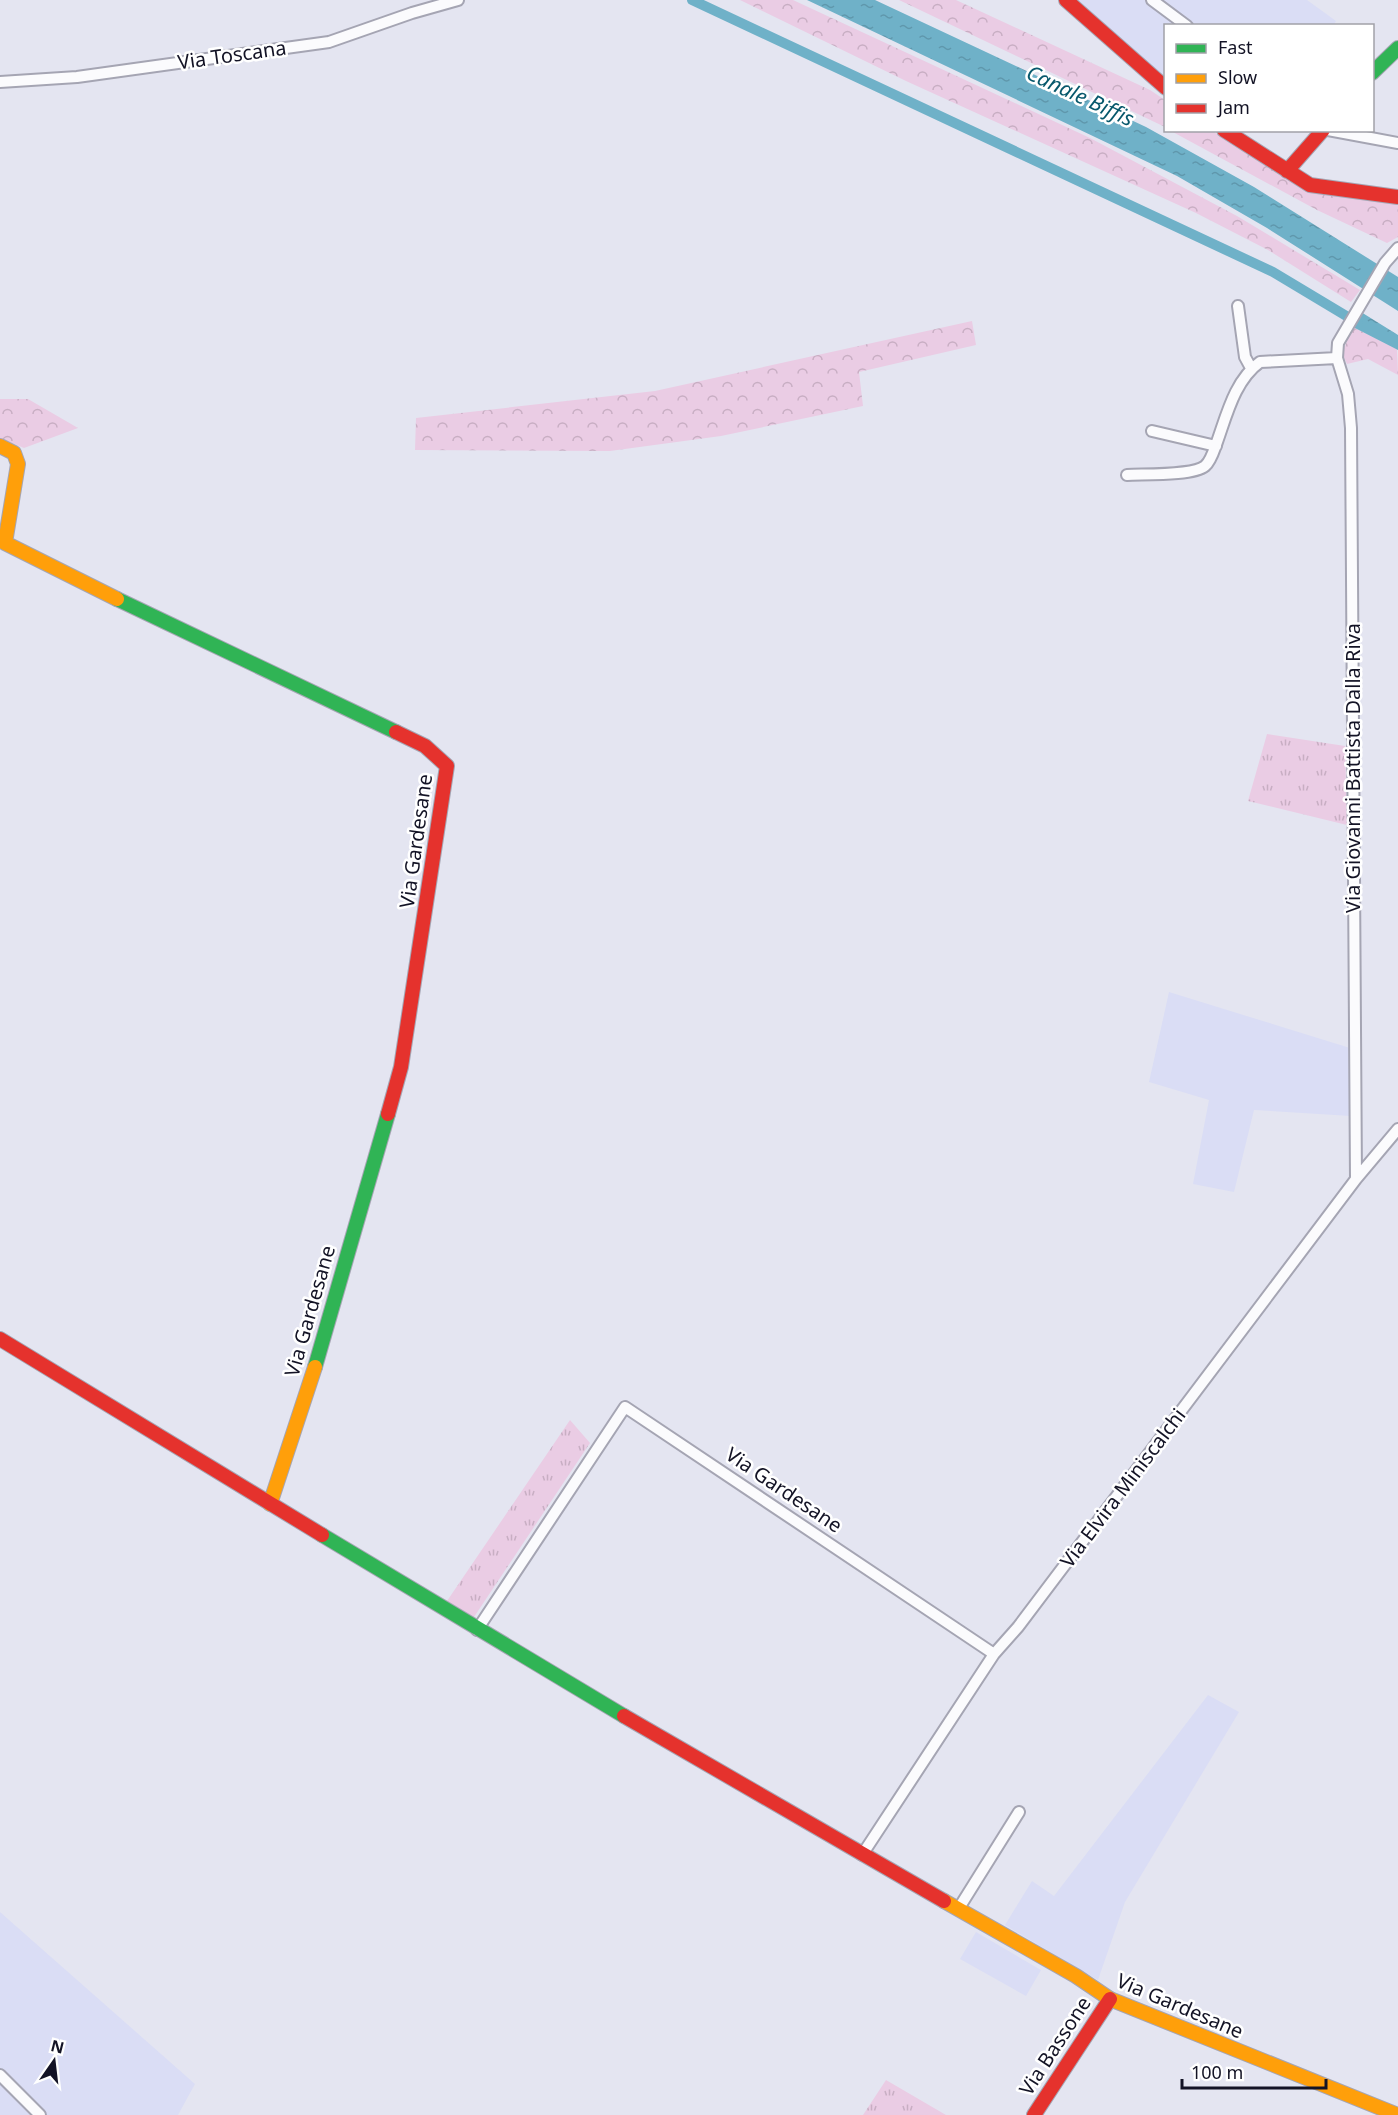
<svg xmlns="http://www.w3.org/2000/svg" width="1398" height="2115" viewBox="0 0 1398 2115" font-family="'Noto Sans',sans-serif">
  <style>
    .built { fill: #daddf5 }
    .grass { fill: url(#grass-tufts) }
    .forest { fill: url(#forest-crowns) }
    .water { fill: url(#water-ripples) }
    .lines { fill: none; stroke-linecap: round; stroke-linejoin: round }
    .canal { stroke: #6fb1c8; stroke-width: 10 }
    .street-casing { stroke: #a5a5b3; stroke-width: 14 }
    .fast-casing { stroke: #a5a5b3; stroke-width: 16 }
    .slow-casing { stroke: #a5a5b3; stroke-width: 16 }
    .jam-casing { stroke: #a5a5b3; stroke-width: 16 }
    .street { stroke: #fbfbfd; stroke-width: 10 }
    .fast { stroke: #30b455; stroke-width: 14 }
    .slow { stroke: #ff9f0a; stroke-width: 14 }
    .jam { stroke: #e5322d; stroke-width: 14 }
    .labels { text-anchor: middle; stroke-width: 5; stroke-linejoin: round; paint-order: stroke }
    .street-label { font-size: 20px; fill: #131325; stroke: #fff }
    .water-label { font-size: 21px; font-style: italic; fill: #07586c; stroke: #fff }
  </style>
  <defs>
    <pattern id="grass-tufts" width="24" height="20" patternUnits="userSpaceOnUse" patternTransform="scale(1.5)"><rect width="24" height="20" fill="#eacce4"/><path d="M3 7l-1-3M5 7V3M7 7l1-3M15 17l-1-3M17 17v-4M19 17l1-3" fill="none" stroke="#c8aec3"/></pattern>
    <pattern id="forest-crowns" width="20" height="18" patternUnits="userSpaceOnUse" patternTransform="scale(1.5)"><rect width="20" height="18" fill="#eacce4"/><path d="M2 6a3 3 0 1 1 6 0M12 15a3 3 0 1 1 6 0" fill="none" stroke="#c8aec3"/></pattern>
    <pattern id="water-ripples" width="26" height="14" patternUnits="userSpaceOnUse" patternTransform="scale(1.5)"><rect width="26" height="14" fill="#6fb1c8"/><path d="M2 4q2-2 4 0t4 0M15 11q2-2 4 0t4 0" fill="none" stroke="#5f97ac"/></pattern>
  </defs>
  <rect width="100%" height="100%" fill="#e4e5f1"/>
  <path class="built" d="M1074,0h233l29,21 -3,5h-167l-1,53z
    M1169,992l181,56 1,68 -97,-6 -20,82 -41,-8 16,-84 -60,-18z
    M1208,1695l31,17 -114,190 -27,78 -93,-55 27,-44 22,15z
    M0,1912l195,172 -17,31h-178z
    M976,1932l65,38 -15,26 -66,-37z"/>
  <path class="grass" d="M1267,734l78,12 2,79 -99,-24z
    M570,1420l20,23 -116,174 -27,-16z
    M886,2080l60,35h-83z"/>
  <path class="forest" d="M740,0h53l297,138 147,78 123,74 -9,12 -83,-52 -72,-37 -290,-132z
    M899,0h57l194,90 15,10v27z
    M1171,131h41l98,57 88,12v37l-11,6 -70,-33z
    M972,321l4,24 -117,27 4,34 -142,30 -111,15 -195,-1 1,-32 239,-27z
    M1353,327l44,22 1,26 -30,-16 -21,5 -5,-11z
    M0,399h28l50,29 -54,20 -24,-10z"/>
  <path class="water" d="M807,0h68l271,127 108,60 144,90v34l-131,-83 -90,-52z
    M1361,312l37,23v15l-45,-23z"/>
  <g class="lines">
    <path class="canal" d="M692,0l581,272 85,51"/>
    <defs>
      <path id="street" d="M1152,0l35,26
        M0,82l77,-5 252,-35 83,-29 46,-13
        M1328,130l70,13
        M1238,306l7,51 6,11
        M1152,431l64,15
        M1127,475c16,-1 66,1 78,-9 6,-5 9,-16 12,-24 10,-28 18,-62 43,-80l77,-4
        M1356,1179l-5,-751 -3,-34 -11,-36 1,-15 47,-80 13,-15
        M477,1630l148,-223 369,247
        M862,1855l132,-201 24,-27 338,-448 42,-50
        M959,1908l60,-96
        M0,2075l40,40"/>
      <path id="fast" d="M1372,73l26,-25
        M117,599l279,133
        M315,1367l73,-253
        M322,1535l302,181"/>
      <path id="slow" d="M0,446l14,7 4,11 -13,79 112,56
        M270,1504l45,-137
        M944,1901l132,75 34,23 288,116"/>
      <path id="jam" d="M1066,0l100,88
        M1224,130l86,55 88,12
        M1287,171l36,-41
        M388,1114l13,-47 46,-301 -22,-20 -29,-14
        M0,1339l322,196
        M624,1716l320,185
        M1034,2115l76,-116"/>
    </defs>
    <use href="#street" class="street-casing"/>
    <use href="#fast" class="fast-casing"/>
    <use href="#slow" class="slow-casing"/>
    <use href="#jam" class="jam-casing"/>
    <use href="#street" class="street"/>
    <use href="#fast" class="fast"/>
    <use href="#slow" class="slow"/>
    <use href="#jam" class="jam"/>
  </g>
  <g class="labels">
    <g class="street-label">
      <text transform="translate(232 55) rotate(-8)" y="7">Via Toscana</text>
      <text transform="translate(1353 768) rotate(-90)" y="7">Via Giovanni Battista Dalla Riva</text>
      <text transform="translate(416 841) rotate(-82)" y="7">Via Gardesane</text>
      <text transform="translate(310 1311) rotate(-74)" y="7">Via Gardesane</text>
      <text transform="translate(1123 1488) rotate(-53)" y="7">Via Elvira Miniscalchi</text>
      <text transform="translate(784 1490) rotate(34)" y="7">Via Gardesane</text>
      <text transform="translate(1180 2006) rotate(23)" y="7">Via Gardesane</text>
      <text transform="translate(1055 2046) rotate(-57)" y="7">Via Bassone</text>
    </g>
    <g class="water-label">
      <text transform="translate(1080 96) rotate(25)" y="7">Canale Biffis</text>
    </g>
  </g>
  <rect x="1164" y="24" width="210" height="108" fill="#ffffff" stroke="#a1a1a8" stroke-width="1.5"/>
  <rect x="1176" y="44" width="30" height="9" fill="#30b455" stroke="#a1a1a8" stroke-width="1.5"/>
  <text x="1218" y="54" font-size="18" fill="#131325">Fast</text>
  <rect x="1176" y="74" width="30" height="9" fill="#ff9f0a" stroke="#a1a1a8" stroke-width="1.5"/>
  <text x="1218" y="84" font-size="18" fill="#131325">Slow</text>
  <rect x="1176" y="104" width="30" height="9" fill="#e5322d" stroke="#a1a1a8" stroke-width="1.5"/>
  <text x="1218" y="114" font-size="18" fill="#131325">Jam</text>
  <g transform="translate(54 2061) rotate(14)" stroke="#ffffff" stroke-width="4.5" paint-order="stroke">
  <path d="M0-4.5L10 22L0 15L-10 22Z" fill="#131325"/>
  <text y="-9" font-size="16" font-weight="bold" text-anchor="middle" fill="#131325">N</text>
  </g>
  <path d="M1182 2079v9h144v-9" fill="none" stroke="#131325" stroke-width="3"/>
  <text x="1191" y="2079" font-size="18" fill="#131325" stroke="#ffffff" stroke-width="4.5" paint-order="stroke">100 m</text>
</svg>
